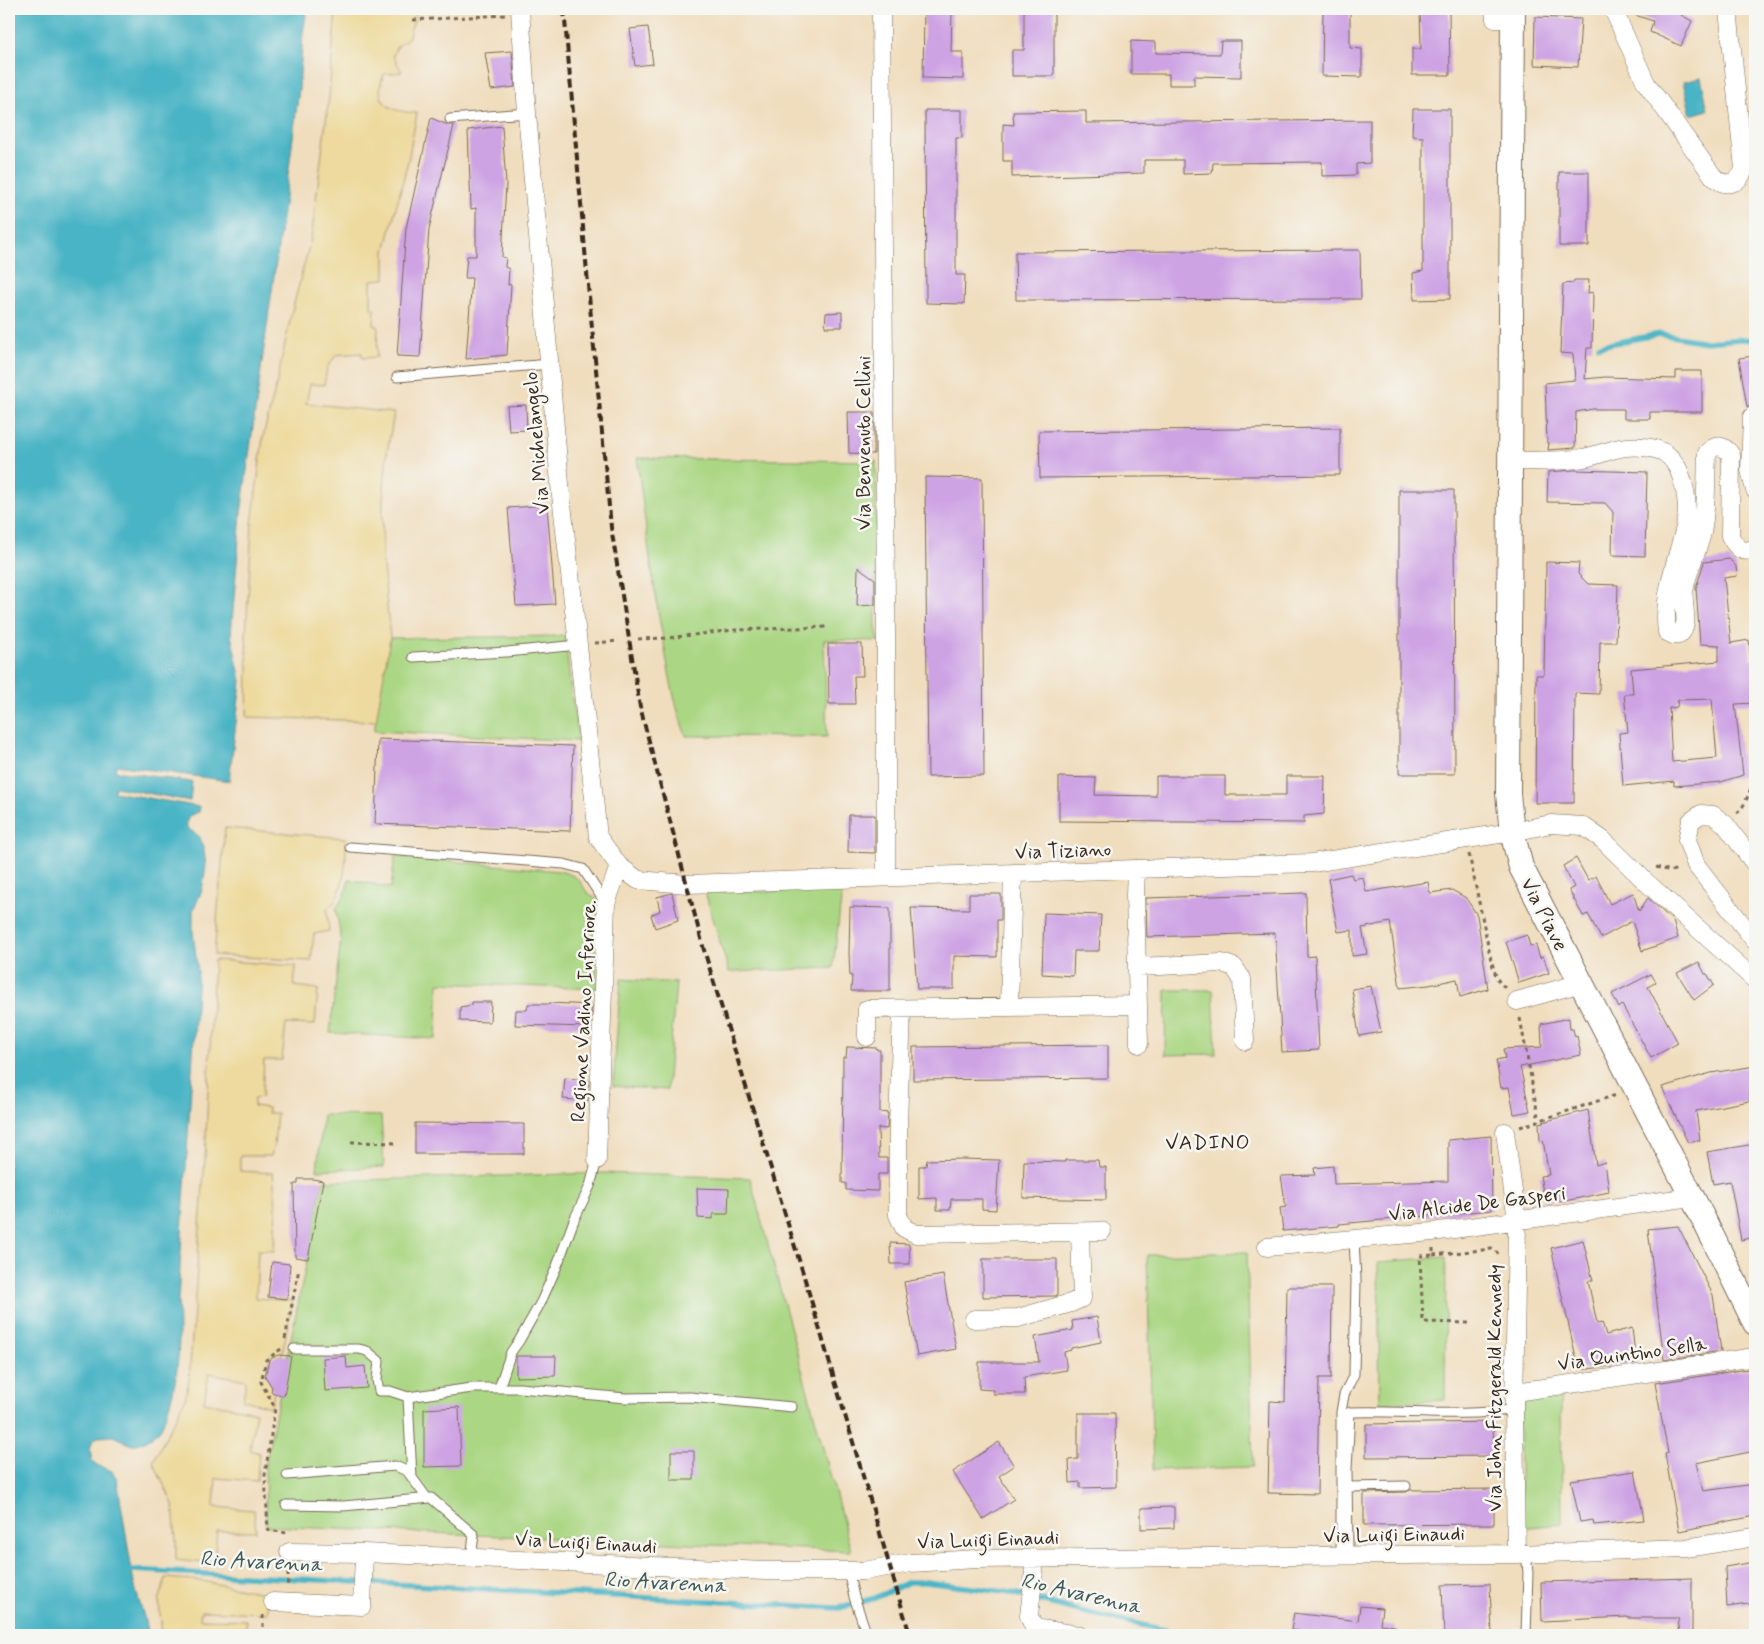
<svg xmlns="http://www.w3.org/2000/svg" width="1764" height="1644" viewBox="0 0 1764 1644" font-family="Mynerve,sans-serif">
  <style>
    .green { fill: #abd784; stroke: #738051 }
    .sand { fill: #eeda9e; stroke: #94825e }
    .water { fill: #48b4c5; stroke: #426f72 }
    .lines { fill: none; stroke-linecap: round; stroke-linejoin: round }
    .stream { stroke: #48b4c5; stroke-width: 5.5 }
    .building { fill: #cea3e4; fill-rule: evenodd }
    .lane-casing { stroke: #7a6956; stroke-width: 11 }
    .street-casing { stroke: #7a6956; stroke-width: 19 }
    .secondary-casing { stroke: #7a6956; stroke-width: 26 }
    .path { stroke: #7a6956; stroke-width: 3; stroke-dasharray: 4 4; stroke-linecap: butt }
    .lane { stroke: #fff; stroke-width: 9 }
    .street { stroke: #fff; stroke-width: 18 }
    .secondary { stroke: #fff; stroke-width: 24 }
    .rail { stroke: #3b2a1e; stroke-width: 4; stroke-dasharray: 8 4; stroke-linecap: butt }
    .labels { text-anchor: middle; stroke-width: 5; stroke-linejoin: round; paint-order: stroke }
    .street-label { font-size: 20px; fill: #3b2a1e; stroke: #f6f6f2 }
    .neighbourhood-label { font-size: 21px; letter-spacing: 1px; fill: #3b2a1e; stroke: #f6f6f2 }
    .water-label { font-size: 21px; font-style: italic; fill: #405a58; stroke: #f6f6f2 }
  </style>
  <rect width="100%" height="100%" fill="#f6f6f2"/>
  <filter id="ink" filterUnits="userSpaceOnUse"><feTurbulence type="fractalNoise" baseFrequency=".02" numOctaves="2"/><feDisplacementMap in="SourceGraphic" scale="10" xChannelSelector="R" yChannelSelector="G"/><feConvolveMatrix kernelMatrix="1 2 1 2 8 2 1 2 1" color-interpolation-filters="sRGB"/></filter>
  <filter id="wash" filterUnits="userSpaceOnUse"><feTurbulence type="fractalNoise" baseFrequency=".0096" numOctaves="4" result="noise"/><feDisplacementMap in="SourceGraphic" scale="20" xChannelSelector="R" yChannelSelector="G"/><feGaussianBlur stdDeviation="1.12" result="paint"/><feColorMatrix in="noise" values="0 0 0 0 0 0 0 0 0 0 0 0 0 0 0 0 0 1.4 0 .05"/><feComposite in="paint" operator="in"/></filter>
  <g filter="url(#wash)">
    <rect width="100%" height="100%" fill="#f0ddbd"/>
    <path class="green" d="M637,458l239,3v166l3,14 -55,-1 3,97 -141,-1c-11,-29 -17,-61 -22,-92 -12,-62 -19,-124 -27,-186z
      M565,636l6,56 8,49 -205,-10 16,-93z
      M395,856l164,15c5,1 11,3 16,6 11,8 7,16 24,23l-2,89 -158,-6 -3,56 -106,-6 11,-95 -5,-29 9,-15 4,-15 42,9z
      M842,891l-9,77 -104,4 -24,-80z
      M621,979l55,4 -9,107 -54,-4z
      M1166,990h47l3,64 -51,1z
      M323,1115l58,1 3,51 -67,3z
      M602,1173l148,5 101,373 -585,-25 -1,-60 58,-285z
      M1247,1252l6,215 -100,3 -6,-215z
      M1446,1257l-1,143 -65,4 -2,-142z
      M1561,1398l1,126 -41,4 -2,-128z"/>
    <path class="sand" d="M336,9h80c1,9 -6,18 -7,28l-13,11 -3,8 9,16 -18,2c-12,30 7,38 33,39l-9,48 -23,90v28l-14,1v28l4,1 -1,16 4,1 -1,31 -15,1v-5l-26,2 -9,13 -3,17 -14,-1 -4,19 88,10 -7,40 -4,47 -1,55 8,83 -14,83 -129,-4 1,-49 -2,-32 6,-112 11,-87 14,-55 14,-67 20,-76 18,-142z
      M225,828l120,10c3,15 -1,50 -10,63 -2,3 -6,6 -8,9l2,21 -15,3 -3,27 -97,-6z
      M214,960l82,6 -2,20 24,3 -3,36 -29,-1 -4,36h-18l-2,37 -8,1v8l14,2v5h9l-3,32 -3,11h-31v15l33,2 3,34 -2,44 -16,-1 -2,48 37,3 -22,106 -28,-7 3,-20 -37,-7 -5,29 52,10 -6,38 9,3 -2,28 -41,-3 -2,29 40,3 2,21h-39l-3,33 -38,-4v-19l-3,-37 -20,-42 32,-63 4,-19 16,-222z
      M166,1578l36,3 66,13v19l-67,-2 -1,8 46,1v15h-84l-3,-34z"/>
    <path class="water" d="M9,9h298l-4,24 -4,56 -9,72 -49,352 -10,122 10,46 -12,100 -113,-16 -1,6 77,11 -2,19 -75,-14 -1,5 86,15 -1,5c-10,3 -13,5 -12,16l12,8 5,14 2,16 -4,24 -9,21v21l5,40 -20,328c2,40 2,80 -13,118 -2,4 -3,10 -7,13 -7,8 -16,12 -26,14l-19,-9 -15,1 -5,3 -3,9 2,12 5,4 15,6 5,8c6,35 11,69 17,104 4,17 12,34 13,52h-138z
      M1701,78l7,32 -17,5 -8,-33z"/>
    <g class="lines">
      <path class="stream" d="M1599,346l61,-12 46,8 36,-3 13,1
        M132,1570l707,38 36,-10 34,-16h17l86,11 63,17 112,25"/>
    </g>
    <g id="blocks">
      <path class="building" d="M924,9h28l-1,43h12v27l-40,-1z
        M1024,9h30v67h-42v-26h12z
        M1323,9h27v39l12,1v28l-40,-1z
        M1420,9h29l1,66h-38v-26h9z
        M1626,9h52l3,6 11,6 -11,25 -31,-14 3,-11 -27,-9z
        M1535,17l46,2 -3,48 -44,-2z
        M648,27l5,37 -18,2 -5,-37z
        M1131,41l25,1v11l64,1 1,-13h20v36l-47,-1v9h-25v-11h-38z
        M512,51l3,36 -24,3 -6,-37z
        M1413,109h37v190l-36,1 -1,-27 10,-2v-134l-11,-1z
        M925,110h37v28h-6v137h9l-1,29 -38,-1z
        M1086,111v12l284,-3v43l-14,1v11l-34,1v-14l-109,1 -1,10 -29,1v-14h-39v13l-132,4v-16h-9v-37l11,1 -1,-13z
        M431,118l17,7h6l-25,104 -9,128 -23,-1 9,-128z
        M502,126l4,58 -4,73 4,1 -1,9 4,2 -1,16 3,-1 -4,71 -41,4 6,-81h-7l2,-22h9v-48l-5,1 -3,-79z
        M1559,172h30v74h-30z
        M1360,250l1,49 -345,1 -1,-48z
        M1574,280h15l-1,13 5,-1 -1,56h-5l-2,31 20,-2 71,2v-8h26v41h-52v7h-26v-10h-31l-17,3 -1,36 -27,2 1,-7h-2l-2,-60 30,-3 -2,-26 -13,-1 3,-69 10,-1z
        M842,312v15h-17l1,-14z
        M1755,356v49l-8,2 -8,-49z
        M526,405l1,25 -18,1 -2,-25z
        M848,412h26v42l-25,-1z
        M1340,428v47l-300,3 -1,-47z
        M1574,470l73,2 -2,84 -33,-1 1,-43 -8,-9 -58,-1 1,-30z
        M925,477l57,1 2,298 -56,1z
        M1399,490h55l1,284h-56z
        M547,505l8,99 -39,2 -8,-98z
        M1729,559l7,7 1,10 -13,2 7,65 18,-3 2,19 4,-1v45l-20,1 8,71 -22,7 -47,4v-5l-51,5 -4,-53 9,-1 -4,-38h9l-2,-25 88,-8v-16l-19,-1 -4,-56 8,-26zM1712,699l5,59 -45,4 -3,-54 8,-1 1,-7z
        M1546,562l33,1 -1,11 10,10 30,1 -2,57h-16l-1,52 -24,-1 -1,110h-39l1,-128h8z
        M858,567l17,12v26l-18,1z
        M828,644h34l1,32h-9l1,28h-26z
        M378,739l195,7 -3,85 -195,-7z
        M1156,776h69v19h61v-19h39l-1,38 -20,2v7l-245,-2v-44l37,1 -1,17 61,1z
        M849,815h26v38l-27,-1z
        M1576,858l12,22 8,-4 14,28 23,-11 6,18 9,-13 25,23 5,17 -36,13 -10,-30 -31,17 -13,-24 -5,2 -14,-26 5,-3 -11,-21z
        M1351,874l2,5 10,-2 3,15 62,-10 2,11 22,-3 14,8 11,17 11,74 -28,8 -3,-18 -28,6 -29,3 -10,-66 -28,6 5,26 -15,2v-26l-14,2 -10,-53z
        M672,893l6,27 -23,8 -4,-13 9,-4 -3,-14z
        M1306,893l1,64 8,-1 4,94 -37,2 -7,-119 -128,4 -1,-39z
        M969,894h32v26h-4v37l-43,-1v33h-37l-6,-81 58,1z
        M850,907l40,1v83h-39l1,-15h-2l-1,-22z
        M1044,913l57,2 -2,36h-25l-1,25 -31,-2z
        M1527,935l3,11 6,-1 4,13 3,-2 6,17 -30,10 -13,-41z
        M1699,962l6,12h2l7,11 -20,15 -17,-27z
        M1651,974l5,8 -8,5 30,56 -27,15 -29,-53 -3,3 -7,-14z
        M1371,986l10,46 -22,4 -7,-47z
        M472,1002h19l-1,20 -30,-1v-14l12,-2z
        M549,1003l43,2 -1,17h-3v5l-73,-2 1,-15h11l1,-6h21z
        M1569,1018l1,11h3l2,8 2,-1 4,19 -61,12 10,44 -16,3 -5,-27 -8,1 -5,-28 9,-2 -2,-9 39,-2 -1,-23z
        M1108,1045v33l-195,2v-33z
        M847,1047l30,1v2h3v62l8,1 -1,16 -9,-1 1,30h8v16h-9v17l-32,-1v-7h-4l1,-126h3z
        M1755,1066v34l-59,11 4,29 -12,3 -26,-56 49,-14z
        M565,1078l24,2 -1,21 -25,-2z
        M1588,1110l8,55 9,-3 4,30 -49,10 -1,-3 -14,3 -5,-26 9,-1 -6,-35 -3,1 -1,-18z
        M415,1123l109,1v30h-109z
        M1491,1136l1,74 -153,14v2l-56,5 -3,-23 6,-1 -5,-31 34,-1 -1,-7 19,-2 1,18 114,-3v-41z
        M1755,1144v93l-14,3 -11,-59 -17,3 -6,-32z
        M961,1159l38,1 -3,50 -14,-1v-10h-31l-1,11h-13v-12l-18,1v-33h7l1,-6z
        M1065,1160h33l1,7h7v33l-83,-2 1,-37 41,1z
        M298,1179h15l10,2 -15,78 -13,-2 -1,-73h4z
        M697,1188l32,1 -1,25h-15v5l-15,-1z
        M1678,1226l35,69 8,56 -57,9 -16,-131z
        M1583,1240l10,41h-5l9,42 5,-1 4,13 26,-7 4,35 -57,7 -28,-122z
        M890,1243l19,1 1,20h-19z
        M983,1259h74v37l-74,1z
        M272,1262l18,2 -3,35 -19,-2z
        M943,1275l13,74 -39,7 -13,-74z
        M1287,1287h45l-1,91h-12l-2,116 -49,-1 2,-92 15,1z
        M1097,1317l4,25 -30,6v2l-7,2 3,18 -43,7 1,17h-32v-4l-14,-1v-27h60l-4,-25 38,-7 -1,-9z
        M278,1355l13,1 -7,40 -13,-4 1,-5 -7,-11 4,-16z
        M346,1356l1,12 18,-2 2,22 -42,3 -2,-33z
        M516,1356h40l-1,20 -39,1z
        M1749,1369l1,9 5,-2v75l-59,12 7,28 52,-7v32l-76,15 -14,-77 3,-1 -13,-70z
        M459,1407l2,59 -37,1v-58z
        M1078,1413h37l1,74 -36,1v-6l-10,1 -1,-23 9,-1z
        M1493,1422l1,34 -128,1v-33z
        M999,1442l15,24 -15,10 15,23 -31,20 -30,-47z
        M671,1451h23v29h-23z
        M1635,1471l9,49 -50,5 -1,-5 -13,2 -9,-42z
        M1494,1489v35l-130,1v-32l42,-1 4,-2z
        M1174,1507v21l-33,1v-21z
        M1755,1562v41l-28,4 -2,-40z
        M1692,1578v57h-12l-2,-17h-50v-1l-86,4 -1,-39z
        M1490,1584l2,51h-48l-2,-50z
        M1360,1606l22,2 -2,16 15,2v9h-83v-2l-21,-3 3,-17 64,8z"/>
    </g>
  </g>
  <g filter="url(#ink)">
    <use href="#blocks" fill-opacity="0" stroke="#7a6956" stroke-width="1"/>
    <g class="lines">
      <defs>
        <path id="lane" d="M450,119l77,-6
          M397,377l153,-13
          M413,657l94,-5 71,-7
          M350,847l214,17 19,5 23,35
          M294,1349h65l8,2 12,10 -2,19 2,11h11l18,6
          M499,1388l12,-36 8,-11 22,-39 16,-36 17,-46 16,-34 7,-26
          M287,1475l108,-9 12,5 20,27
          M412,1478l-4,-81 64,-9h48l105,10 65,-1 102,10
          M1347,1487l59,-1
          M286,1505l57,1 88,-8 43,37 -3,23
          M1526,1553l2,20 -2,62
          M1341,1556v-144l3,-17 10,-21 2,-94 -2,-41
          M1348,1556l-1,-87 3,-57c54,-2 110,6 164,-3
          M848,1571l6,26 13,38"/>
        <path id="street" d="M520,9l7,104 34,382 17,150 20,192 21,29 19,14 49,4 625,-21 200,-31 39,-8 32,2 20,14 42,41 110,99
          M881,9l5,595v273
          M1494,9l1,10h18
          M1613,9l33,74 67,93c11,12 26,9 31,-7l-16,-160
          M1755,415l-3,2 -2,53 5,20
          M1510,461c24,0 49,1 73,-3 15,-2 29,-10 44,-11 9,-1 23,0 31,3 26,8 32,54 27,77 -8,34 -23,68 -18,105l6,3h6c12,-10 3,-29 5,-43 3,-21 13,-39 18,-59 5,-26 4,-54 5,-80 9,-10 17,-8 24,2l-1,81c6,11 12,19 25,12
          M1755,864l-30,-40 -12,-9 -12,-1 -10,7 -4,19 9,25 59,76
          M1136,869l-1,26 4,149
          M1138,967l84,-4 12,4 8,12 3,62
          M1517,1001l64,-18
          M1009,1007l4,-134
          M902,1009l-4,116v90l6,13 12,6 186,-3
          M867,1037v-28l271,-4
          M1505,1132l12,89 -3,188 2,145
          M597,1160l9,-256 13,-38
          M1267,1247l165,-15 260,-35
          M974,1319l44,-1 53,-15 11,-5 -2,-65
          M1515,1392l240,-35
          M289,1552l75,1
          M1033,1558l1,14 -5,44 5,12 44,7
          M273,1602l89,4 2,-53 401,18h98l48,-8 65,-4 540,-5 170,-6 69,-11"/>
        <path id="secondary" d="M1513,9l-5,785 4,38 9,35 183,353 51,103"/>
      </defs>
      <use href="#lane" class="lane-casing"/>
      <use href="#street" class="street-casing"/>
      <use href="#secondary" class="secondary-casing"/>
      <path class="path" d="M413,20l92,-5
        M638,639l30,-1 66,-8 93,-3
        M595,643l24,-2
        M1737,813c10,-8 11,-22 18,-32
        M1469,854l22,106 6,19 9,10
        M1656,867l15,4 8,-2
        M1520,1018l19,103
        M1520,1127l96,-32
        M351,1142l47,1
        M1433,1248v7l-13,1 3,66 46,1
        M1433,1255l59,-6 4,2 2,3
        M285,1339l14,-70
        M281,1349l-15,11 -5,22 14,26 -10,67 3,55 19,3
        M286,1583h2v-14
        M263,1635v-20"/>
      <use href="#lane" class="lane"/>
      <use href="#street" class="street"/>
      <use href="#secondary" class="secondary"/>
      <path class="rail" d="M564,9l25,287 22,231 29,180 64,243 99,323 107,362"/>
    </g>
  </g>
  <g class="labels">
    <g class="street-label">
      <text transform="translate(536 443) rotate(-95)" y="7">Via Michelangelo</text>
      <text transform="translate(863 443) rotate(-90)" y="7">Via Benvenuto Cellini</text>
      <text transform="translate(1063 850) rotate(-2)" y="7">Via Tiziano</text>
      <text transform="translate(1545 914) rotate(63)" y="7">Via Piave</text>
      <text transform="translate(583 1011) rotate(-87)" y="7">Regione Vadino Inferiore.</text>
      <text transform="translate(1477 1203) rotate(-7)" y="7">Via Alcide De Gasperi</text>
      <text transform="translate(1632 1353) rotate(-8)" y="7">Via Quintino Sella</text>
      <text transform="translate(1494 1388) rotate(-90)" y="7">Via John Fitzgerald Kennedy</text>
      <text transform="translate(1394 1534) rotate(-1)" y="7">Via Luigi Einaudi</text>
      <text transform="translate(988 1539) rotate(-2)" y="7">Via Luigi Einaudi</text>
      <text transform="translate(586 1542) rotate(3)" y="7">Via Luigi Einaudi</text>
    </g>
    <g class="neighbourhood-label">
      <text x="1208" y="1149">VADINO</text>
    </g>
    <g class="water-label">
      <text transform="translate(261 1561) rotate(3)" y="7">Rio Avarenna</text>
      <text transform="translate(665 1582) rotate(3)" y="7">Rio Avarenna</text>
      <text transform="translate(1081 1593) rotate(13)" y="7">Rio Avarenna</text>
    </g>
  </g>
  <rect width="1764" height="1644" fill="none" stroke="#f6f6f2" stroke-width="30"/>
</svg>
